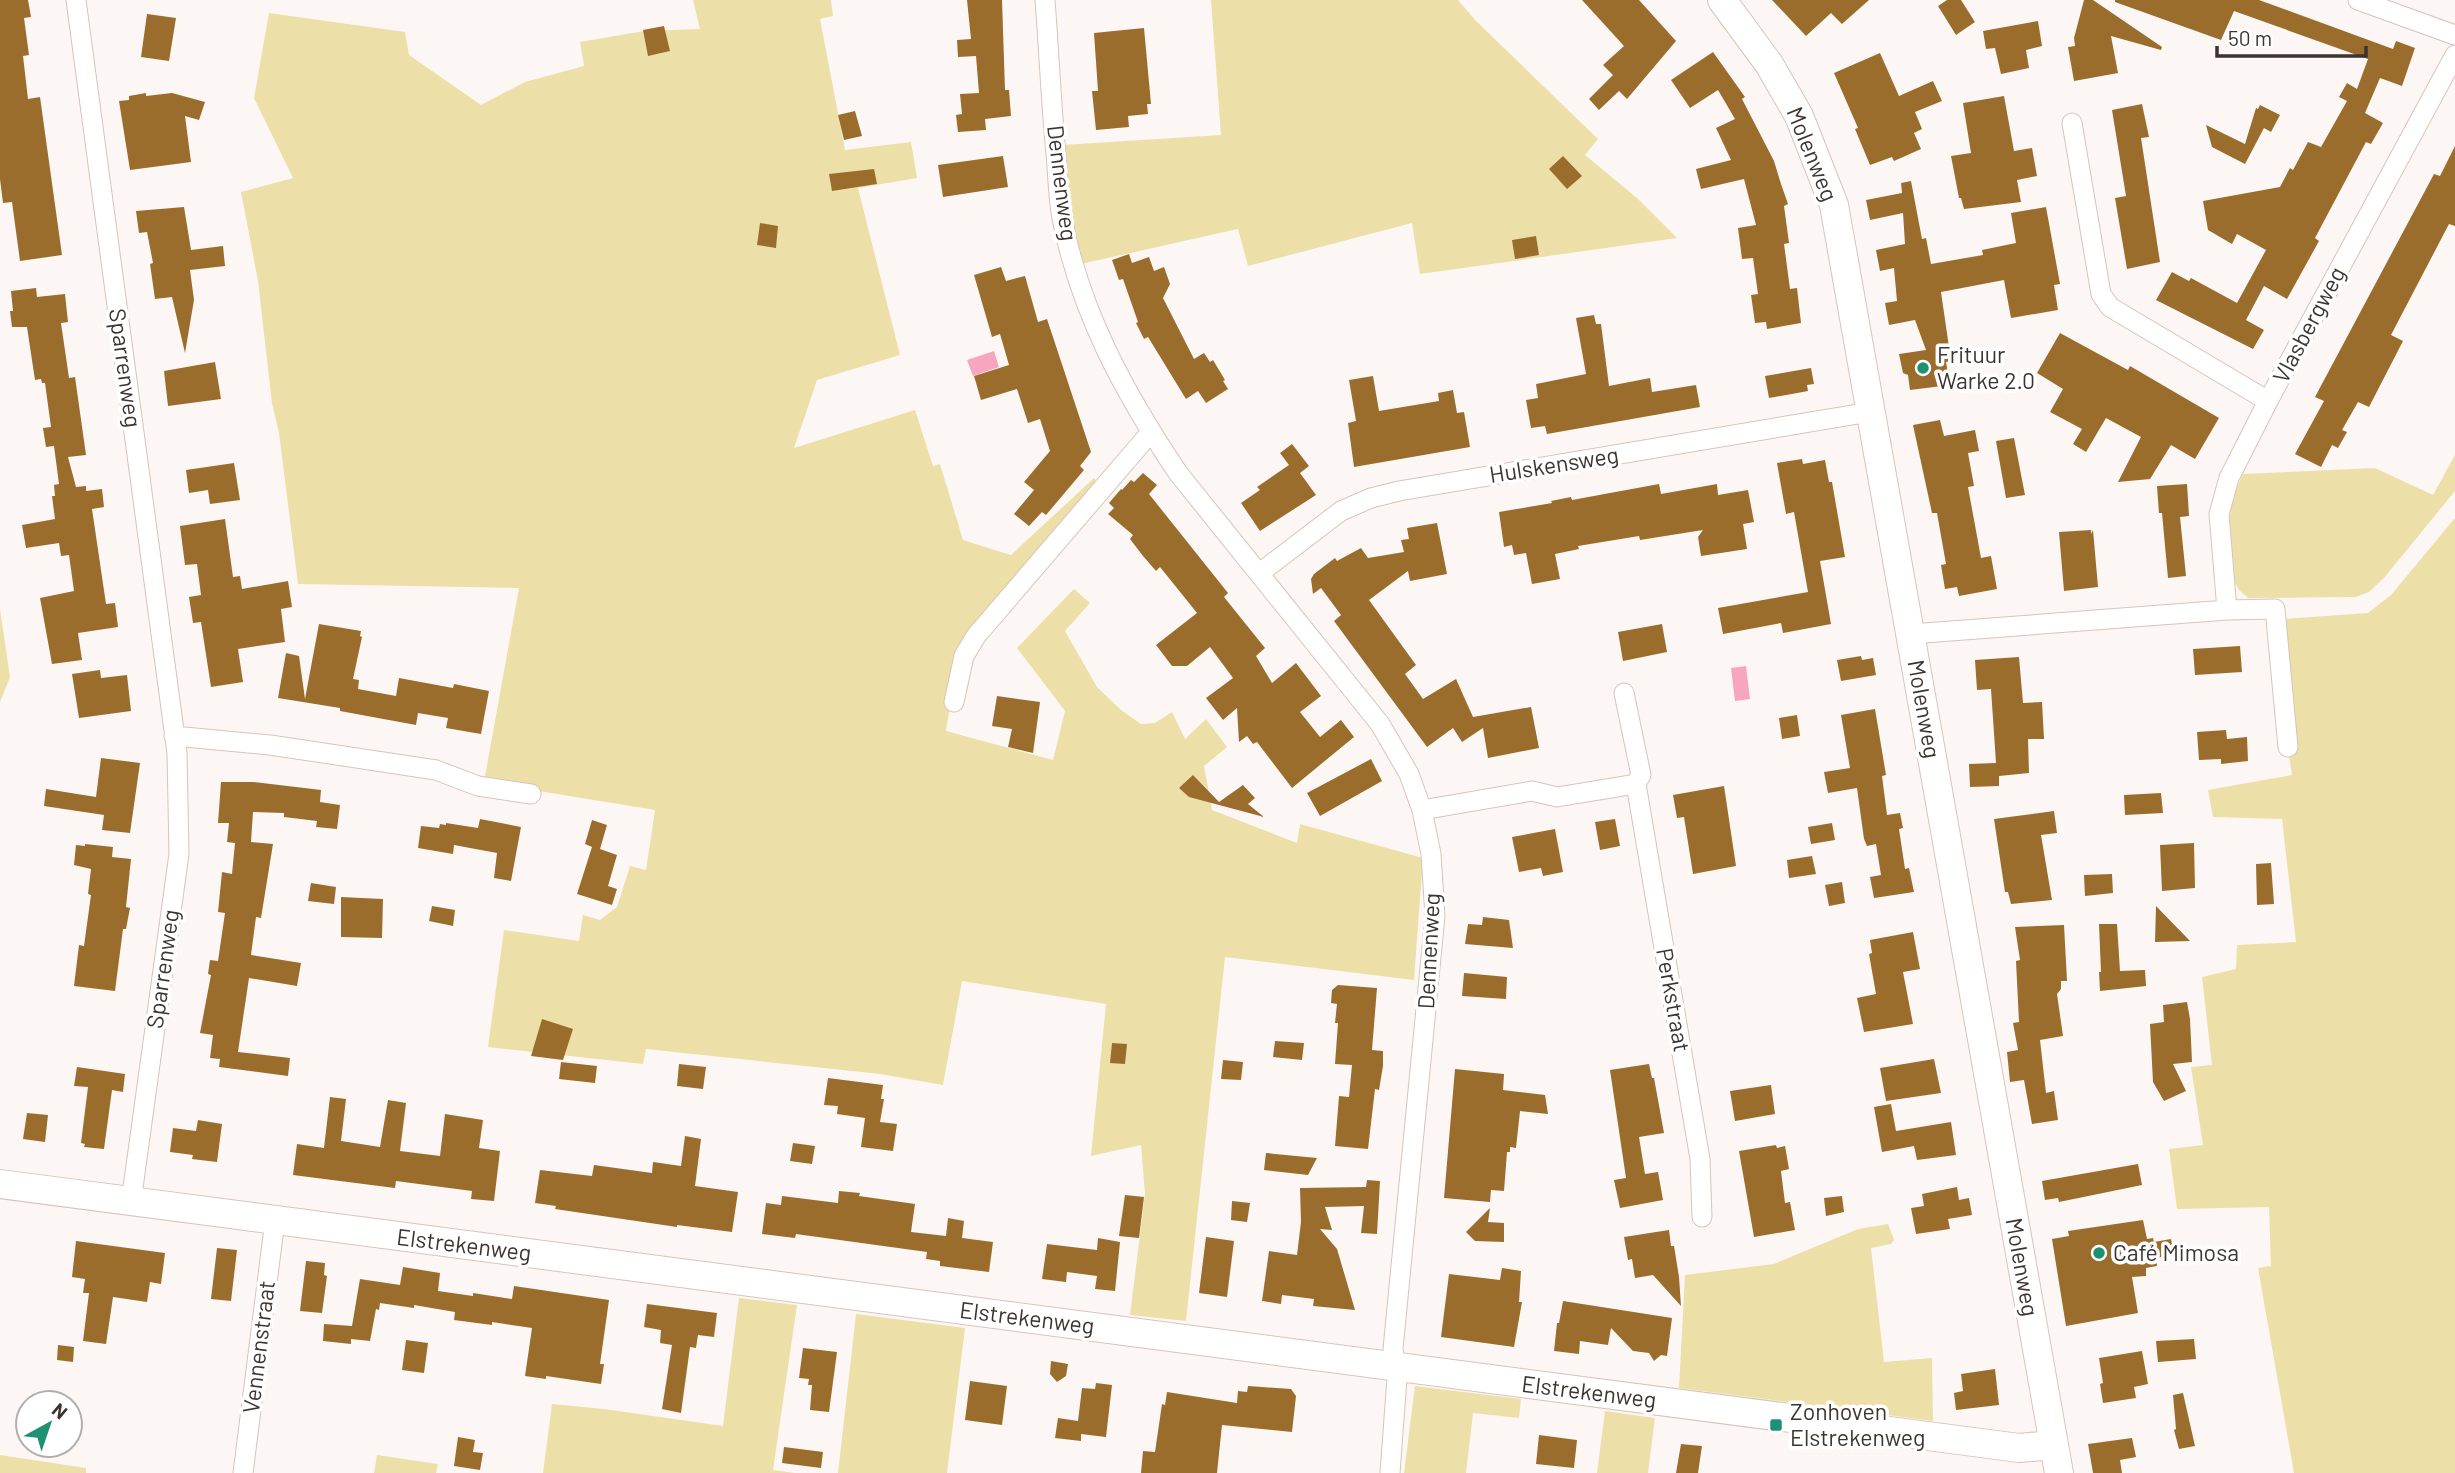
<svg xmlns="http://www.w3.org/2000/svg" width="2455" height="1473" viewBox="0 0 2455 1473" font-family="Barlow,sans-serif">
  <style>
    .green { fill: #ece0a8 }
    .water { fill: #f6a6be }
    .building { fill: #9a6d2d }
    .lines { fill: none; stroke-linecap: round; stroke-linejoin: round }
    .street-casing { stroke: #d9c3b7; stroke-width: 21 }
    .secondary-casing { stroke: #d9c3b7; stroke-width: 30 }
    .street { stroke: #fff; stroke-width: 19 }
    .secondary { stroke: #fff; stroke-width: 28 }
    .poi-dot { fill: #1f9173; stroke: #fff; stroke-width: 2.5 }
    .labels { text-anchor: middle; stroke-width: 7; stroke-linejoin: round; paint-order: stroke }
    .street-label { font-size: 23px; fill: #3d3430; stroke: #fff }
    .poi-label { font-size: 23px; fill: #3d3430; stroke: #fff; text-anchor: start }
  </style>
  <rect width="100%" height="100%" fill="#fcf7f5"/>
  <path class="green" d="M693,0h138l2,16 -13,3 25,131 66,-8 6,36 -59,10 42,167 -83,25 -23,68 121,-38 18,56 7,-2 23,76 48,15 83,-77 6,7 -125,149 -22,52 -7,45 107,29 12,-49 -48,-63 57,-59 16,14 -25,28 32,56 24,23 20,14 14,-1 17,-11 13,27 21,-20 21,28 -23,19 8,44 85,33 3,-19 123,34 -9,122 -189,-23 -39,364 -56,-6 15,-121 -4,-49 -50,11 15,-152 -144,-23 -19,104 -63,-11 -234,-25 -3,15 -155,-17 16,-117 75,11 4,-26 17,5 17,-13 13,-41 16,4 9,-60 -171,-28 35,-194 -221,-4 -19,-151 -7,-30 -14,-122 -17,-89 52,-14 -39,-80 15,-85 136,19 4,23 72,50 44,-23 59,-16 -4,-24 64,-11 56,-2z
    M1211,0h247l18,21 122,118 -13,16 52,43 40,40 -257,36 -8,-51 -164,43 -10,-37 -157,35 -11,-55 -8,-64 159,-10z
    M2455,455v36l-71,87 -15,14 -13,5 -108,1 -9,-8 -5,-9c-5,-44 -11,-65 9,-107l132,-6 58,27z
    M2455,518v955h-161l-36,-205 13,-2 -2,-59 -92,2 -8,-60 34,-4 -12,-78 21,-2 -10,-88 34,-8 1,-24 59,-3 -14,-123 -69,-2 -5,-27 84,-15 -25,-155 101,-7 23,-18z
    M0,609l10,68 -10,25z
    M1888,1224l6,16 -3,4 -20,4 13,114 48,-4 1,63 -254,-33 6,-113 89,-11 84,-35z
    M739,1298l58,7 -24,165 22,3h-252l9,-69 52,5 119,17z
    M856,1314l109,14 -18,145h-109z
    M1415,1386l106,13 -2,19 -46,-5 -7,60h-62z
    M1605,1411l50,7 -7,55h-51z
    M0,1455l86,13v5h-86z
    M377,1455l61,9 -2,9h-62z"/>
  <path class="water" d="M994,351l5,16 -26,9 -6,-16z
    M1746,666l4,33 -15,2 -4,-33z"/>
  <path class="building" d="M0,0h28l3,17 -7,1 5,37 -6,1 5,43 12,-2 22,158 -42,6 -8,-59 -9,1 -3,-24z
    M967,0h35l3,90h4l2,26 -26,3 1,11 -28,2 -2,-17 6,-1 -2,-20 19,-1 -3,-37 -18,1 -1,-17 14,-1z
    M1582,0h57l37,41 -49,58 -8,-8 -20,19 -10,-11 24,-24 -10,-10 21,-19z
    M1772,0h97l-27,24 -11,-11 -25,23z
    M1947,0h14l14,22 -19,13 -18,-29z
    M2084,0h9l69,47 -1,3 -50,-14 7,37 -44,8 -6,-34 7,-1 -1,-8z
    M2115,0h144l134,49 3,-8 19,7 -13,38 -22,-8 -15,35 18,10 -12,21 -5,-2 -51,96 4,3 -32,58 -23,-13 -18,34 18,10 -11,19 -97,-49 16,-28 17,9 2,-3 46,25 29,-53 -29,-16 -5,10 -24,-14 -5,-29 77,-14 10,-19 3,2 15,-28 13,5 26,-46 -8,-4 8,-14 10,6 11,-30 -134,-48 -13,29 -106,-38z
    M147,14l29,4 -7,43 -28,-4z
    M2038,21l4,25 -16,4 3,18 -28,6 -6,-26 -9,1 -3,-18z
    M664,26l6,25 -22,5 -5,-26z
    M1144,28l7,76h-4l1,10 -20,2 1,11 -33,3 -4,-39h6l-4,-58z
    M1713,52l32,45 -3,2 32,62 7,23 7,20 -4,2 5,37 -5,1 6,45 7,-1 4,35 -34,6 -1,-7 -11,1 -4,-28 7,-1 -5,-36 -11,1 -4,-31 18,-3 -12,-46 -43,10 -5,-20 35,-9 -15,-32 19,-9 -17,-29 -28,18 -19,-28z
    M1880,53l19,43 34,-15 9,20 -27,11 7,17 -8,4 7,16 -27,12 -2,-4 -22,8 -15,-36 3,-1 -24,-55z
    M146,93v3l26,-3 33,9 -6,18 -14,-4 6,46 -61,8 -11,-69 10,-1v-4z
    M2004,96l10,55 18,-3 5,28 -20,4 4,22 -57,7 -3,-11h-2l-8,-42 20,-3 -8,-50z
    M2142,104l7,33 -8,1 19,124 -33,7 -12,-71 11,-2 -14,-86z
    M2260,105l20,10 -9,17 -7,-4 -19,36 -33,-17 -6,-22 39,19 11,-36 2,1z
    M855,111l7,25 -18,4 -6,-25z
    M2455,146v80l-6,-2 -58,111 12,6 -34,66 -11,-5 -16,28 5,2 -9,16 -6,-3 -11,22 -26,-13 29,-53 -9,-4 119,-223 6,2z
    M1003,156l5,31 -65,10 -5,-32z
    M1563,156l19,20 -15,13 -18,-20z
    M874,169l3,15 -45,7 -3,-17z
    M1911,181l11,58 4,-1 5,26 52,-9 -1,-5 34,-7 -5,-30 35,-6 14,77 -6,1 4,25 -47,8 -7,-38 -63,12 10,69 -5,1 4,23 -40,5 -2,-15 -5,-2 -4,-19 27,-4 -11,-30 -26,5 -4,-22 12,-2 -3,-33 -14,3 -4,-21 29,-6 -2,-31 -33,7 -4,-20 36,-7 -1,-10z
    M184,207l7,43 32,-4 2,20 -35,4 4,30 -9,53 -13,-56 -17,2 -5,-35 3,-1 -6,-31 -8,1 -3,-22z
    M760,223l18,3 -2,22 -19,-3z
    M1536,236l3,19 -24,4 -3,-19z
    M1129,254l3,9 17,-6 5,14 10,-4 6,17 -7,14 31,61 10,-6 6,9 3,-2 12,20 -2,1 5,8 -22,14 -8,-12 -12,8 -38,-62 -4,2 -8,-16 2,-1 -15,-43 -4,1 -7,-20z
    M1001,267l5,14 19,-5 13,46 9,-3 44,133 -11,14 4,4 -38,45 -4,-3 -13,14 -15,-12 20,-24 -10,-8 26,-31 -10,-32 -12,4 -11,-34 -36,11 -7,-24 35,-11 -9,-31 -8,3 -18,-62z
    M36,288l1,9 28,-3 3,28 -7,1 8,55 6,-1 11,78 -18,2 8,30 10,-1v5l16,-2 2,18 -12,2 14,95 9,-1 3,24 -40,6 4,27 -30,4 -12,-66 34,-7 -5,-36 -8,1 -2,-13 -33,5 -4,-23 33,-6 -3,-23h3l-1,-11 5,-1 -5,-38 -8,1 -3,-19 8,-1 -6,-44h-3l-1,-4 -6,1 -8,-53h-15l-2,-16h3l-2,-20z
    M1594,315l2,9h5l8,62 41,-8 2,14 44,-7 4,22 -153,27 -2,-8 -14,2 -5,-28 12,-2 -2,-14 50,-10 -10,-56z
    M2060,333l68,37 2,-4 89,52 -24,41 -24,-14 -21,34 -32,3 23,-45 -35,-19 -20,34 -13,-8 9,-15 -32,-17 13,-23 -26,-16z
    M215,362l6,37 -53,7 -4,-35z
    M1811,368l3,16 -7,1 1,6 -39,7 -4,-22z
    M1373,376l6,35 60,-10 -1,-8 15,-3 4,23 7,-1 6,35 -116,20 -6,-44 8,-2 -7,-41z
    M1940,420l4,16 31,-6 4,21 -11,2 6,33 -6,1 13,71 10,-2 6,33 -38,7 -2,-9 -12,2 -4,-24 5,-1 -9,-51h-5l-19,-88z
    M2014,438l11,57 -19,3 -10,-57z
    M1292,444l17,22 -9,7 16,22 -56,36 -19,-28 19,-13 -3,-3 32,-22 -9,-12z
    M1802,459l1,5 22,-4 4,22h3l13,75 -25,4 11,63 -48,9 -2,-10 -58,11 -5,-26 90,-16 -14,-80 -8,2 -9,-51z
    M234,463l6,37 -30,4 -2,-14 -19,3 -3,-23z
    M1143,473l14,12 -8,9 79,99 -4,4 41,51 -9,8 16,27 24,-20 25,33 -21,16 20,25 21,-17 13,17 -62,51 -35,-46 -4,2 -6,-8 -8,6 -2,-34 -14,12 -17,-22 27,-20 -23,-31 -23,19h-15l-16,-21 41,-32 -37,-46 -4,4 -13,-15 -13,-17 3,-4 -25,-21 6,-6 -5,-5 12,-14 1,1 9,-10 3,2z
    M1659,484l2,10 56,-10 1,11 30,-5 6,32 -11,2 4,25 -46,7 -3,-19 5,-7 -63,10 -1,-4 -61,10 1,3 -24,5 5,25 -28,5 -6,-31 -12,2 -2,-10 -8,2 -5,-35 53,-9 -1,-2 20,-4 1,3z
    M2187,484l2,32 -9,1 6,59 -18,2 -6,-65h-3l-2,-27z
    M225,519l8,58 7,-1 2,13 46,-8 4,26 -11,2 4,33 -47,7 5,33 -32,5 -10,-65 -8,1 -4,-26 12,-2 -4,-31 -12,1 -5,-39z
    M1437,523l10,51 -37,7 -2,-10 -39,29 47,65 -11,9 18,25 33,-20 17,38 58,-10 8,41 -51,10 -5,-30 -21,14 -9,-14 -26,19 -93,-126 7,-6 -20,-27 -8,6 -2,-15 3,-5 21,-16 2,3 24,-13 7,10 36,-6 -3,-12 8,-1 -2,-11z
    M2091,530v4l2,-4 5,57 -34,4 -5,-59z
    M319,624l42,7 -1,5 2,1 -9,42 6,1 -1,9 38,7 3,-18 54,10 1,-4 35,7 -8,43 -35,-6 2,-10 -30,-5 -2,12 -76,-14v-3l-62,-10 8,-45 13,3 6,43z
    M1662,624l5,28 -44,9 -5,-29z
    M2240,646l2,26 -47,3 -2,-26z
    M1861,656l1,4 11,-2 3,17 -35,6 -4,-21z
    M2019,657l4,46 19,-1 2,37h-16l1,34 -30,3v10l-29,1 -1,-23 27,-1 -5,-74 -14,1 -2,-30z
    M100,670l1,8 26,-3 4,36 -52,7 -7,-44z
    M997,696l43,6 -7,51 -25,-6 4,-18 -20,-3z
    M1875,709l11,66 -4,1 5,39 13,-2 3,15 -4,1 6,40 4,-1 5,24 -40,6 -4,-21 11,-2 -5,-31 -9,2 -3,-7 -7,-51 -29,5 -4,-21 26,-4 -9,-53z
    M1797,715l3,21 -18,3 -3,-21z
    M2226,730l1,9 20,-2 1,24 -27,3v-5l-22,1 -2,-28z
    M101,758l39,5 -10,70 -28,-3 2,-15 -60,-9 2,-17 50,8z
    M1371,759l11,22 -62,35 -13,-23z
    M1193,775l26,27 24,-17 12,13 -7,6 16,13 -75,-20 -10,-9z
    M221,782h32l68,8 -1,12 20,3 -3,24 -21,-2 1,-6 -33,-4v-4l-31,-1 -2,30 22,2 -12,74 -5,-1 -5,38 50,8 -4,23 -48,-8 -11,74 52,6 -2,18 -69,-9 1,-8 -10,-1 3,-23 -13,-2 11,-58 -3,-1 2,-14 8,1 7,-48 -7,-1 4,-40 10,2 3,-31 -8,-1 2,-19h-11z
    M1724,786l12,80 -43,8 -9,-57 -7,1 -4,-23z
    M2161,793l2,20 -38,2 -1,-20z
    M2054,811l3,22 -16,2 11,65 -41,4 -3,-12h-3l-11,-73z
    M480,819l41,8 -10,54 -17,-3 3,-25 -43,-8 -1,9 -35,-6 3,-22 18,2 1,-4 6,1v-2l32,5z
    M1615,819l5,27 -20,4 -5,-28z
    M592,820l15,5 -7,24 17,6 -9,31 9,3 -5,16 -35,-11 15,-47 -7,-3z
    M1832,823l3,17 -24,4 -3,-17z
    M1555,829l8,43 -20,4 -2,-8 -22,4 -7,-35z
    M2194,843l1,45 -33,3 -2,-46z
    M85,844l28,3 -1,10 19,2 -5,48 4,1 -4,21h-3l-8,62 -41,-5 5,-41 5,1 7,-51 -3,-1 3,-25 -17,-4 2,-20 9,1z
    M1812,856l4,18 -27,4 -2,-18z
    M2271,863l3,41 -17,1 -1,-41z
    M2112,874l1,19 -28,3 -1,-21z
    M1842,882l3,21 -16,3 -4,-21z
    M311,883l25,4 -2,17 -26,-3z
    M341,897l42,2 -1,39 -41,-1z
    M432,906l23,4 -2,16 -24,-5z
    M2156,906l34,35 -35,1z
    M1483,917l26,3 4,28 -48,-4 3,-20 14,1z
    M2099,924h18l3,47 25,-1 1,16 -46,5 -1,-19h2z
    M2064,925l3,56h-6v8l-4,5 6,42 -23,4 6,53 8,-2 4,29 -26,4 -8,-44 -14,2 -3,-30 11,-2 -5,-27 6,-1 -3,-61 4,-1 -5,-33z
    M1913,932l7,37 -17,3 10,52 -49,8 -7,-34 19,-4 -7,-40 3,-1 -2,-13z
    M1464,973l43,4 -1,22 -44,-3z
    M1338,985l39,3 -5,62 11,1v15l-4,24 -4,-1 -7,60 -33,-3 4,-50 10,1 3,-32 -17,-1 3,-41h-3l2,-19 -6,-1 1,-13z
    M2187,1002l3,17 2,43 -19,2 13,27 -22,10 -11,-19 -3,-58 14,-2 -1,-17z
    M542,1019l31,10 -10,31 -32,-4z
    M1275,1041l29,2 -2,17 -29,-3z
    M1112,1043l15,1 -2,20 -15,-1z
    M1934,1059l7,34 -55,8 -6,-33z
    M1223,1060l20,2 -2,18 -20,-1z
    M561,1062l36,4 -2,17 -36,-4z
    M679,1064l27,3 -3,22 -26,-3z
    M1649,1064l3,14h2l10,55 -25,4 6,37 13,-2 5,28 -43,8 -6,-28 12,-2 -16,-108z
    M77,1067l48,7 -2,18 -11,-2 -8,59 -20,-2 1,-3 -4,-1 7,-56 -14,-1z
    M1455,1069l49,5 -1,16 42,5 3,19 -28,-3 -4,37 -6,-1v5h-3l-3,39 -13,-1 -1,12 -46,-4z
    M828,1078l55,7 -2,14h3l-4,23 17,2 -4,27 -32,-4 4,-29 -28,-4 1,-8 -14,-1z
    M1771,1085l4,29 -40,7 -5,-30z
    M330,1097l16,2 -5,42 39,6 8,-47 18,3 -6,48 40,5 5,-42 38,6 -4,28 21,3 -6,50 -23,-2 1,-8 -76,-10 -1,7 -102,-13 4,-31 27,4z
    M1891,1104l5,27 55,-9 5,33 -39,5 -3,-14 -32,6 -8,-45z
    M27,1113l21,2 -3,27 -22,-3z
    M198,1120l24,4 -5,38 -25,-3 1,-4 -23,-3 3,-24 23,3z
    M685,1136l16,3 -6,47 43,6 -6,40 -55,-7v2l-122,-18 1,-3 -21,-3 5,-33 52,6 2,-11 58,8 1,-11 28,4z
    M793,1143l22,3 -3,18 -22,-3z
    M1776,1145l1,3 8,-2 4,23 -8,2 4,32 5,-1 5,28 -41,7 -15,-86z
    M1266,1153l51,5 -9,17 -44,-5z
    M2138,1164l4,21 -83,17 -1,-4 -13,2 -3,-19z
    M1367,1180l13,1 -3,53 -16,-1 3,-27 -39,1 7,23 -12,-1 17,20 18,61 -42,-4 1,-7 -32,-4 -1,9 -19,-3 7,-50 28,4 4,-33 -1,-34 66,-1z
    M1957,1187l2,13 10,-2 3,17 -24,4 2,10 -34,5 -5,-26 13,-2 -2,-12z
    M839,1191l21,2 -1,3 56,8 -4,28 35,4 2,-18 16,3 -2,17 31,4 -4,30 -49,-6v-5l-14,-2 1,-7 -131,-18 -1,4 -33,-4 4,-31 15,2 1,-9 56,7z
    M1125,1195l19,2 -5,41 -20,-2z
    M1842,1196l2,16 -18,4 -2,-18z
    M1232,1201l18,2 -3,19 -16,-2z
    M1490,1208l-2,14 16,1v19l-29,-1 -9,-9z
    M2143,1220l4,19 6,-1 1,4 17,-3 3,16 -18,3 1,8 -11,2v8l-14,1 6,36 -72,13 -14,-87 17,-3 -1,-5z
    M1669,1230l2,16h3l5,31 2,29 -28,-31 -18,3 -3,-19 -4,1 -4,-23z
    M1206,1237l28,4 -7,56 -28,-4z
    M1098,1238l22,4 -5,49 -20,-2 2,-13 -30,-4 -1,10 -24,-3 5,-35 50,6z
    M76,1241l89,12 -4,31 -11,-2 -3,20 -34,-5 -7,47 -23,-3 6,-48h-6l2,-14 -13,-2z
    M217,1248l20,2 -6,51 -20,-2z
    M306,1261l19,2 -1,12 3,1 -5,37 -22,-2z
    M403,1267l37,6 -2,18 35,5v-3l39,6 2,-13 95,14 -9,64h4l-3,20 -55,-8v3l-21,-3 7,-48 -40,-6v3l-38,-5 1,-8 -41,-7v3l-34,-5 -1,7 -3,-1 -6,32 -19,-2v5l-28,-3 1,-17 28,2 8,-47 40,6z
    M1502,1268l19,3 -2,31h3l-8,45 -73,-10 8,-63 51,6z
    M1563,1301l109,17 -5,38 -6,-1 -7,6 -5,-8 -16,-2 -22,-23 -3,17 -28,-4 -1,13 -25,-3 3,-28h2z
    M647,1304l70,9 -3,24 -16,-2 -2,13 -6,-1 -9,66 -19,-4 10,-64 -12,-2 1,-13 -17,-3z
    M2194,1339l2,20 -38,3 -2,-21z
    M406,1340l22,3 -4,30 -22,-3z
    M58,1345l16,2 -1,15 -16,-2z
    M803,1348l34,4 -8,60 -19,-2 2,-25h-4l1,-6 -10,-1z
    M2142,1351l6,33 -14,3 2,11 -33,5 -3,-19 3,-1 -4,-25z
    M1051,1361l17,3 -2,12 -9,6 -7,-8z
    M1995,1369l4,36 -43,5 -2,-17 9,-2 -2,-17z
    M970,1381l37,5 -5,39 -37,-5z
    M1096,1383l16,2 -6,52 -25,-3v7l-26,-3 3,-20 20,3 4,-33 13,1z
    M1248,1386l43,3 5,7 -4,36 -70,-7 -5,48h-76l2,-22 12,1 7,-48 3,1 2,-13 70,11 1,-12 9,1z
    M2183,1393l12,53 -16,3 -5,-19 2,-1 -3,-34z
    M1539,1435l38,5 -3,28 -38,-4z
    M458,1437l17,3 -2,12 10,1 -3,17 -26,-4z
    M2132,1438l4,19 -16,3 2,13h-29l-5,-29z
    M1681,1444l21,2 -4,27h-22z
    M784,1447l39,5 -2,16 -39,-5z"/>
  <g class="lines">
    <defs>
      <path id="street" d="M76,0l101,753 2,101 -48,348
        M1045,0c4,51 6,103 11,154 2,21 2,43 6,64 18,94 63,176 116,255l202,251 29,50 13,36 9,44 4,62 -42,433 4,29 -7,95
        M2358,0l97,35
        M2072,123l29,171 9,13 158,94
        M1261,572l80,-61 30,-13 28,-7 471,-79
        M2227,610l-8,-96 10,-36 39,-77 187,-346
        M1911,634l316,-24 48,-1 13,138
        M954,702l10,-46 12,-20 175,-204
        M174,736l96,9 166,25 42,16 53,8
        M1636,784l64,375 2,58
        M1422,810l110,-19 25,6 79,-13 5,-9 -17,-82
        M243,1473l32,-253"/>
      <path id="secondary" d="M1722,0l47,64 30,52 35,89 225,1268
        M0,1184l2019,264 34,-3"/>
    </defs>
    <use href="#street" class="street-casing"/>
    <use href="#secondary" class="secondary-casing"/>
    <use href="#street" class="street"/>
    <use href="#secondary" class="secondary"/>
  </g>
  <g class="poi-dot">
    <circle cx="1923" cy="368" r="7"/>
    <circle cx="2099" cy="1253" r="7"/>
    <rect x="1769" y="1418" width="14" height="14" rx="3.5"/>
  </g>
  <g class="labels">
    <g class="street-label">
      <text transform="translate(1812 154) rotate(68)" y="8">Molenweg</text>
      <text transform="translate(1062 183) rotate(83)" y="8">Dennenweg</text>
      <text transform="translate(2309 325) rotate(-62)" y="8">Vlasbergweg</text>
      <text transform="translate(125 368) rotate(82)" y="8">Sparrenweg</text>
      <text transform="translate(1554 465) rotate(-9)" y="8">Hulskensweg</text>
      <text transform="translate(1924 709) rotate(80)" y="8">Molenweg</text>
      <text transform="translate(1429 951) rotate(-87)" y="8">Dennenweg</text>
      <text transform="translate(163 969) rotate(-82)" y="8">Sparrenweg</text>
      <text transform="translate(1673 1000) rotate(80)" y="8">Perkstraat</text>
      <text transform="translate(464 1245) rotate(7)" y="8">Elstrekenweg</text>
      <text transform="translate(2022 1267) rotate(80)" y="8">Molenweg</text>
      <text transform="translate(1027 1318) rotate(7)" y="8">Elstrekenweg</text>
      <text transform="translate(259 1347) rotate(-83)" y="8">Vennenstraat</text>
      <text transform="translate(1589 1392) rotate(7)" y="8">Elstrekenweg</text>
    </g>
    <g class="poi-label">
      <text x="1937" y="363">Frituur<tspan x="1937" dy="26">Warke 2.0</tspan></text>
      <text x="2113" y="1261">Café Mimosa</text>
      <text x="1790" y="1420">Zonhoven<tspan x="1790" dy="26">Elstrekenweg</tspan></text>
    </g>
  </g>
  <g transform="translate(49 1424) rotate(40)"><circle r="33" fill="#ffffff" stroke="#b1aeac" stroke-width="2"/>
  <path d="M0-5L12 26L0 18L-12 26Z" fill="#1f9173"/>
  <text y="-10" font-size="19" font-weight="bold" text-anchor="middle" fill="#3d3430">N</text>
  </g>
  <path d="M2217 46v10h149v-10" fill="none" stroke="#3d3430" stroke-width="3.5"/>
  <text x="2228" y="46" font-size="21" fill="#3d3430" stroke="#ffffff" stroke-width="5" paint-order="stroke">50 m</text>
</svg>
